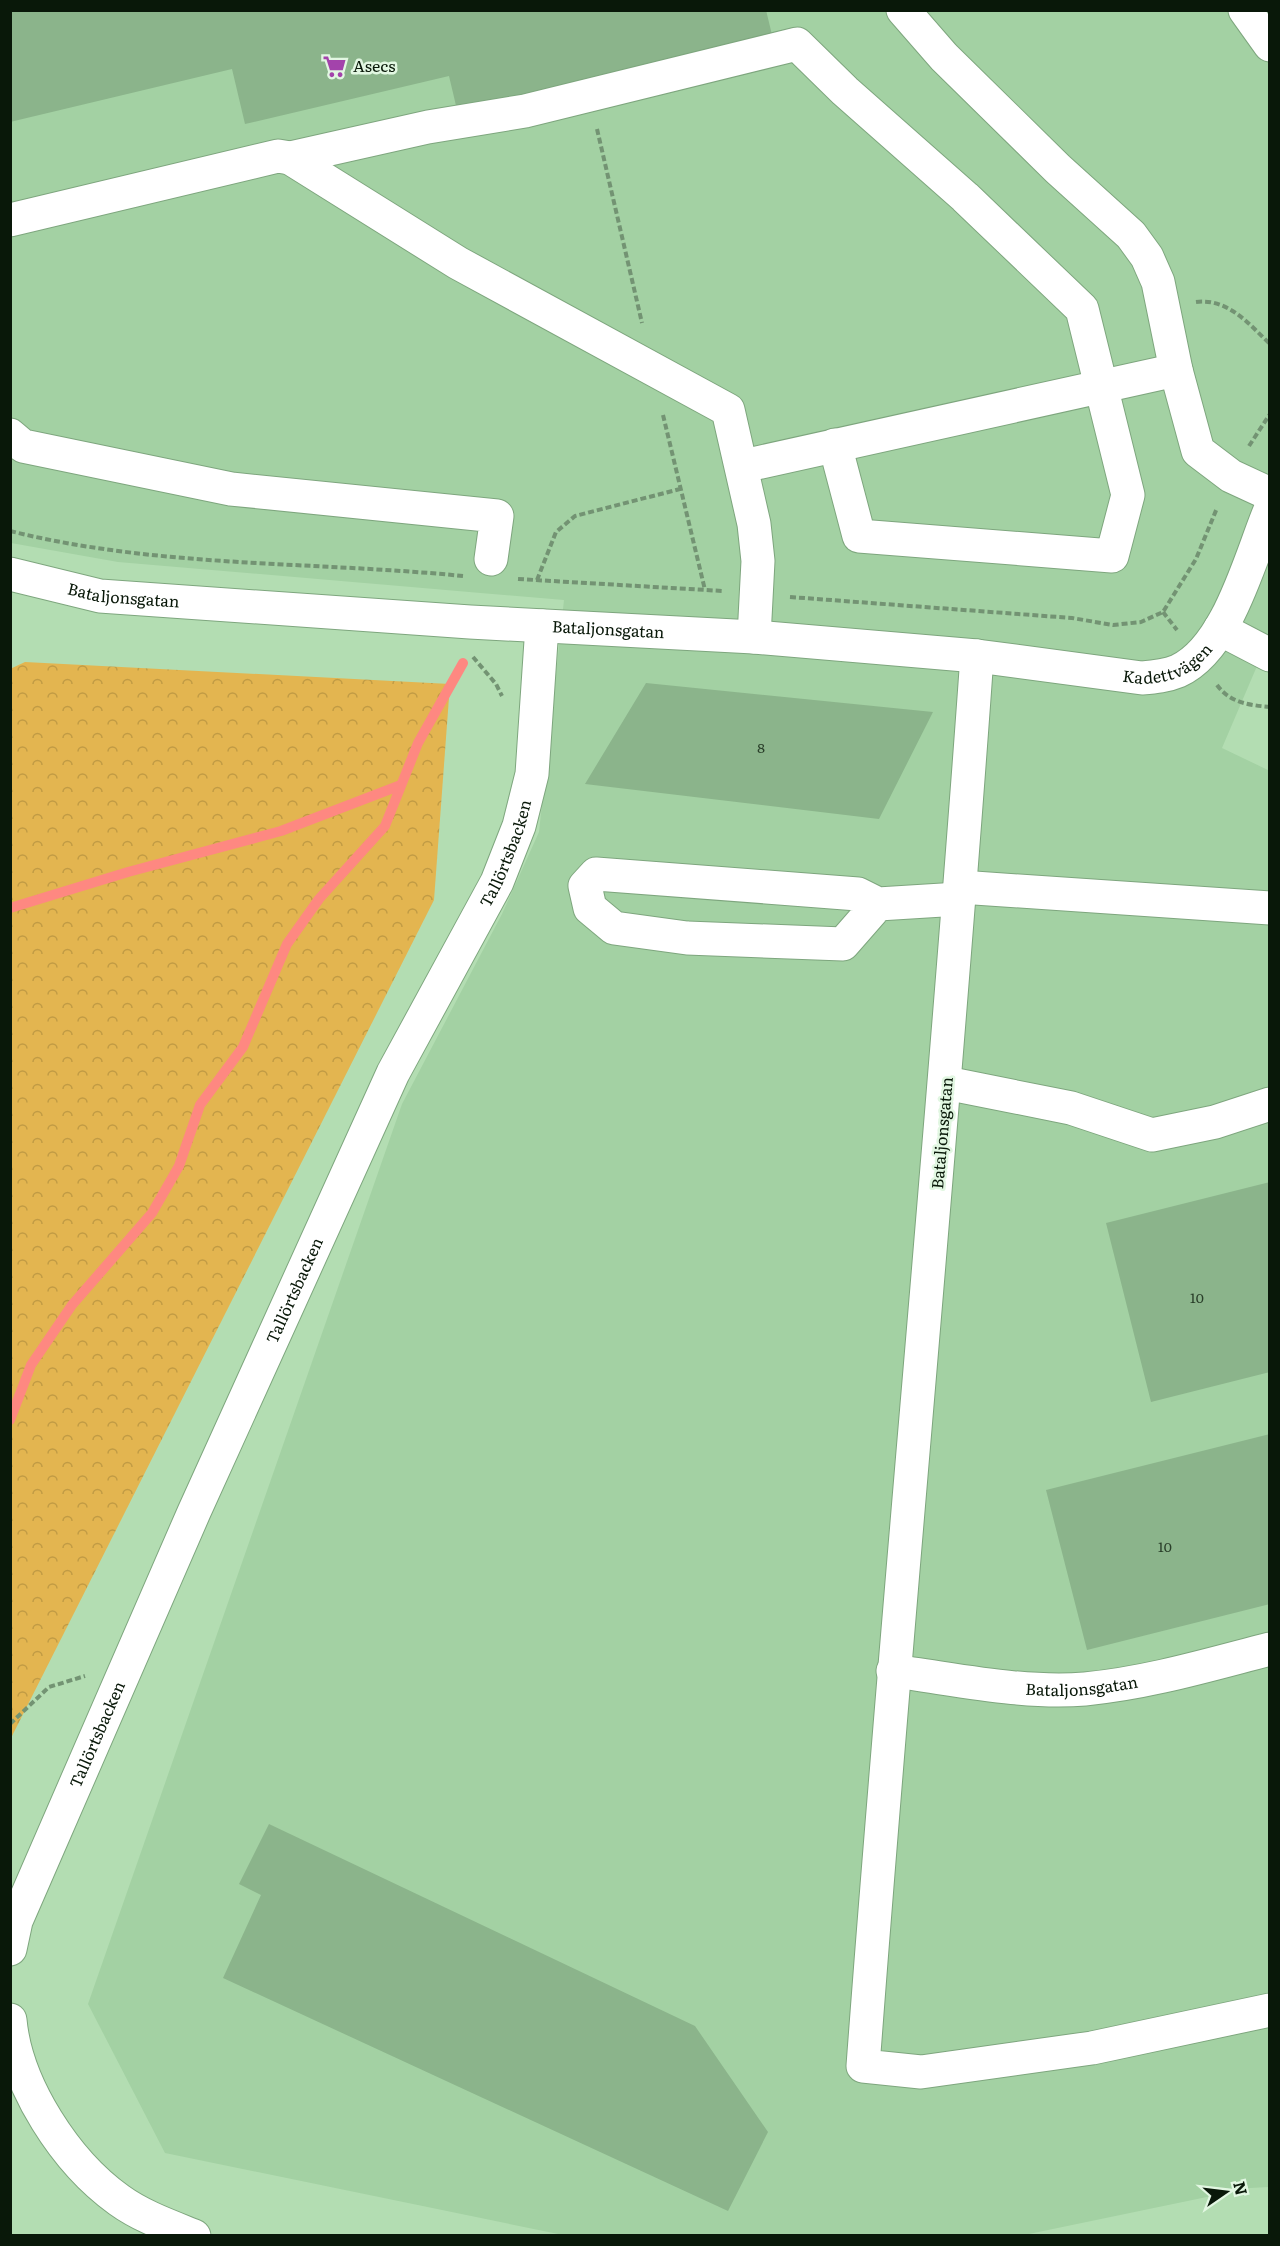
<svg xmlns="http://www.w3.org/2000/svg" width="1280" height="2246" viewBox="0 0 1280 2246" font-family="Literata,serif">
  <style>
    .built { fill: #a3d1a3 }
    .forest { fill: url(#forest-crowns) }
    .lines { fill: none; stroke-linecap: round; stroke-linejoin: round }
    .stream { stroke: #fe8881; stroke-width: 10 }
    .building { fill: #8bb48b }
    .minor-casing { stroke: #7ea67e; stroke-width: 35 }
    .highway-casing { stroke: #7ea67e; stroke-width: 35 }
    .path { stroke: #739373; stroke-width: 4; stroke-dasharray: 6 3; stroke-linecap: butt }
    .minor { stroke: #fff; stroke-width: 33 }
    .highway { stroke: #fff; stroke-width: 33 }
    .labels { text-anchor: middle; stroke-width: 5; stroke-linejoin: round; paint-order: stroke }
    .number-label { font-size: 14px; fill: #2a3f2a }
    .poi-label { font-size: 16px; fill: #091809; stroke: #e2f7e2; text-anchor: start }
    .street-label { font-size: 16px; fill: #091809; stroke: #e2f7e2 }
  </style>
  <defs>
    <pattern id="forest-crowns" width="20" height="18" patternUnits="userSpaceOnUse" patternTransform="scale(1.5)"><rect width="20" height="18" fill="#e3b550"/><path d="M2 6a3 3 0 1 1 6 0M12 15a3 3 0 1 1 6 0" fill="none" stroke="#c19b44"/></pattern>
  </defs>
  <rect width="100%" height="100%" fill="#b3ddb2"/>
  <path class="built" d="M11,11h1258v627l-47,110 48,23 -1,1416 -19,1 -226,47 -456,1 -403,-83 -77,-149 314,-900 100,-190 37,-82 25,-232 -446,-38 -107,-19z"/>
  <path class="forest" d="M25,662l425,22 -16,216 -423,838 -1,-1069z"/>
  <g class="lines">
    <path class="stream" d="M10,908l118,-36 153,-41 120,-46
      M10,1420l21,-55 41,-60 80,-92 27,-47 21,-61 43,-58 44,-103 32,-45 66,-73 33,-83 45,-80"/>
  </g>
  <path class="building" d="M10,10h756l7,29 -315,75 -9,-38 -204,48 -13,-55 -222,53z
    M646,683l287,29 -54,107 -294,-35z
    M1270,1182v190l-119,30 -45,-179z
    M1270,1434v170l-183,46 -41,-160z
    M269,1824l426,202 73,106 -40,79 -505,-233 38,-83 -22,-11z"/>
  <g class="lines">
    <defs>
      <g id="minor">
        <path d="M903,10l41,47 114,112 73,66 16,22 11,25 18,88 22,81 33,25 39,18"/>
        <path d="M290,158l138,-31 97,-16 272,-67 48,47 120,106 117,112 46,186 -16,61 -253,-20 -24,-91"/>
        <path d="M10,220l268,-64 12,2 168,105 270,147 26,114 4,37 -4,76"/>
        <path d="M10,435l13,11 208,43 266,27 -6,43"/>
        <path d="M743,466l433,-96"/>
        <path id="s1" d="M10,574l90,22 370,26 284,15 223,19 165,22c13,-1 24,-2 36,-7 50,-23 72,-113 92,-161"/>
        <path d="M977,656c-33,470 -79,940 -114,1410l58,6 171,-24 178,-38"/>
        <path d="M960,887l310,21"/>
        <path d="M878,904l-20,-10 -262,-20 -11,12 5,22 24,20 73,10 156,6 35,-40 81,-5"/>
        <path d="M946,1083l125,25 81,27 63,-13 55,-18"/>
        <path id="s2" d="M893,1671c62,8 129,23 192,18 63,-6 123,-24 185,-40"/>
        <path id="s3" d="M10,1949l6,-28 178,-409 199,-439 104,-191 22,-56 13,-52 10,-148"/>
        <path d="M10,2020c6,66 56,142 109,180 22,16 50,26 75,36"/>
      </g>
      <path id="highway" d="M1245,10l25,35
        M1220,629l50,26"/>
    </defs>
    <use href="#minor" class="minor-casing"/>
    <use href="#highway" class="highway-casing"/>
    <path class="path" d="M597,129l45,194
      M1196,302c32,-4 53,22 74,42
      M663,415l42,175
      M1249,446l21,-32
      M10,531c149,37 301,30 453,45
      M518,579l205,12
      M537,580l19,-48 19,-16 105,-27
      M790,597l282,21 41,7 28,-3 22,-10 33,-53 21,-51
      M1163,612l14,18
      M473,657l23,27 6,12
      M1217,685c13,18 32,20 53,22
      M10,1724l39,-37 36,-11"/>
    <use href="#minor" class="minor"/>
    <use href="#highway" class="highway"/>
  </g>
  <defs>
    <symbol id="supermarket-bare" viewBox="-9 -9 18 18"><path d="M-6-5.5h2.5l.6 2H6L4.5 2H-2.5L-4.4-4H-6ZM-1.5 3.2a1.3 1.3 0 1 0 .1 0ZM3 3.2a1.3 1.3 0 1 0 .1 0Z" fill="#a343ab" stroke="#e2f7e2" stroke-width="2.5" paint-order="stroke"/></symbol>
  </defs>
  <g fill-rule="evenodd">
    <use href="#supermarket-bare" x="318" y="50" width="33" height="33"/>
  </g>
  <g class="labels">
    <g class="number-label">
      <text x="761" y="753">8</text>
      <text x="1197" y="1303">10</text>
      <text x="1165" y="1552">10</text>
    </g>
    <g class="poi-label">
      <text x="353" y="72">Asecs</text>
    </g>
    <g class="street-label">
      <text dy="6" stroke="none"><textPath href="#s1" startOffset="116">Bataljonsgatan</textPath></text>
      <text dy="6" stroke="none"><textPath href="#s1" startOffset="602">Bataljonsgatan</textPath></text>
      <text dy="6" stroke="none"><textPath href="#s1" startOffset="1167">Kadettvägen</textPath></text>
      <text dy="6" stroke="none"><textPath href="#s3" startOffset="1204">Tallörtsbacken</textPath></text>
      <text transform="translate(942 1133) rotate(-85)" y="6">Bataljonsgatan</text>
      <text dy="6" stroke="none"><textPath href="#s3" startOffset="718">Tallörtsbacken</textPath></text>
      <text dy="6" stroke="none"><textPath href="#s2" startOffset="190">Bataljonsgatan</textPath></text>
      <text dy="6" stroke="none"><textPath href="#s3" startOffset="232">Tallörtsbacken</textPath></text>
    </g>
  </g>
  <rect width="1280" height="2246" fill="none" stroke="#091809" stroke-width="24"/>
  <g transform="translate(1226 2192) rotate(76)" stroke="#e2f7e2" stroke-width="4.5" paint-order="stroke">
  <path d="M0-4.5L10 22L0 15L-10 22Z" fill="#091809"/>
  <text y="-9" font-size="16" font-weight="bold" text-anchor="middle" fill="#091809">N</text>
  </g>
</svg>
